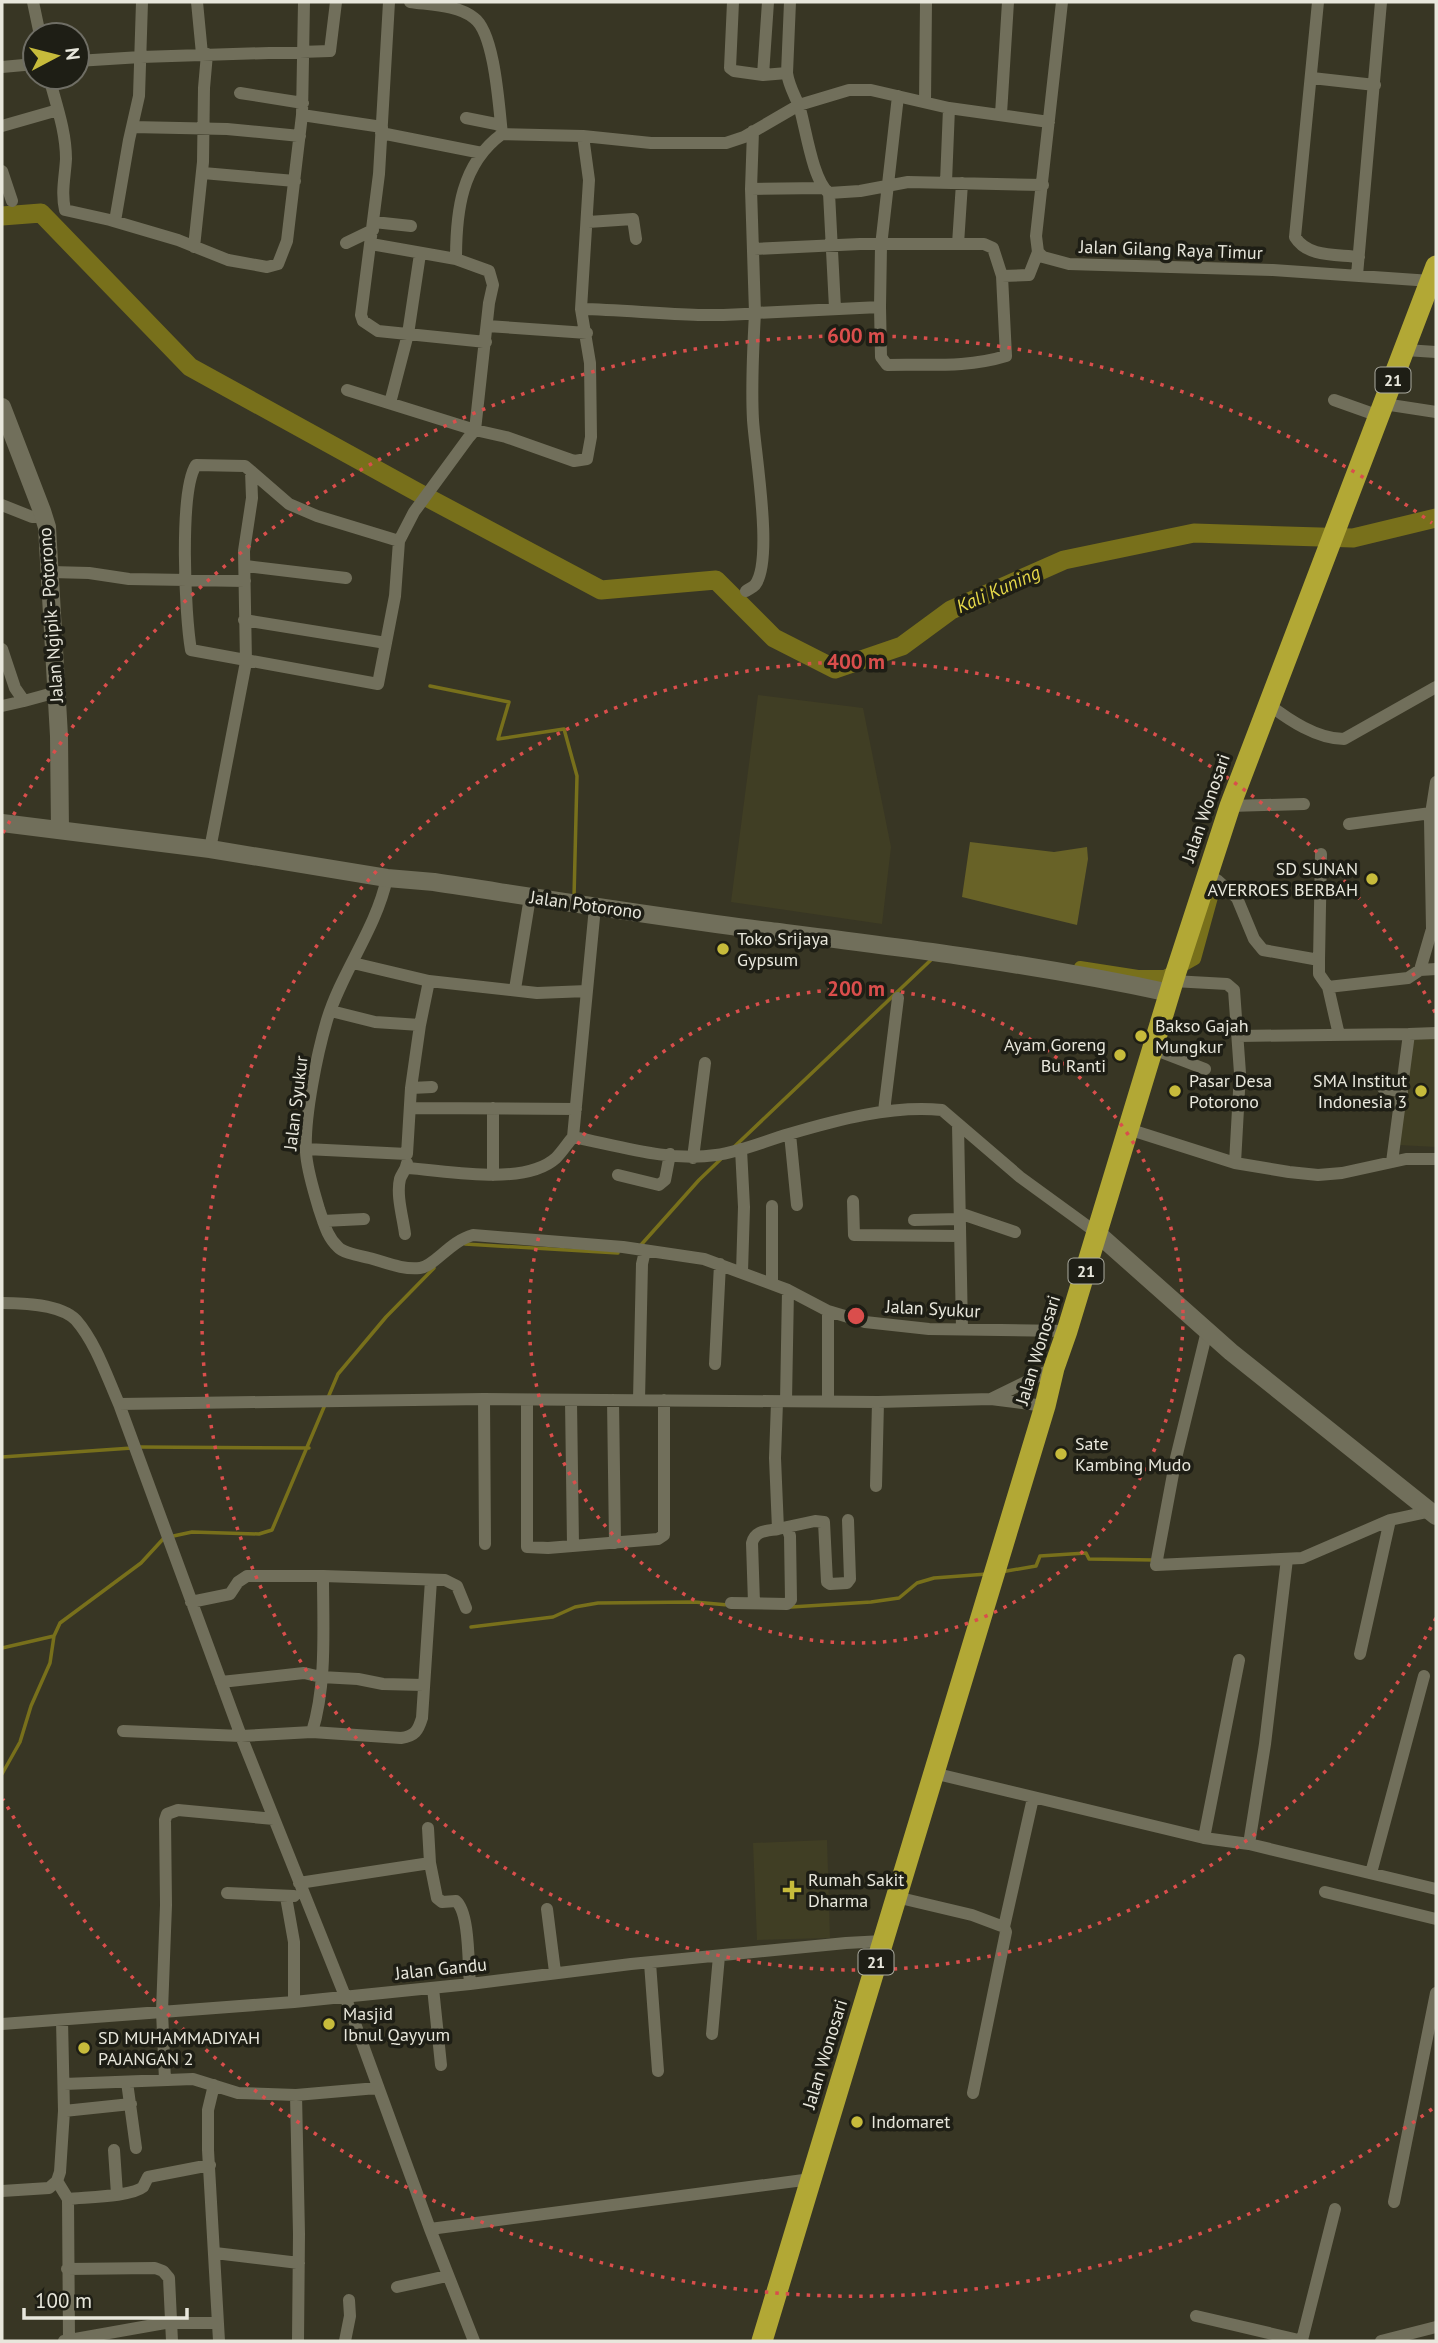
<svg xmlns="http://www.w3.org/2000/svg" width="1438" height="2343" viewBox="0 0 1438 2343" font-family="'PT Sans',sans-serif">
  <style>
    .built { fill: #403e24 }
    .green { fill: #686227 }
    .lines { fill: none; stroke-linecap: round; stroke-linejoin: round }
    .stream { stroke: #78701b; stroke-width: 3.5 }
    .canal { stroke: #78701b; stroke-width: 12 }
    .river { stroke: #78701b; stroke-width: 19 }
    .street { stroke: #716f5b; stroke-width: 12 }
    .secondary { stroke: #716f5b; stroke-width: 18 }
    .highway { stroke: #b2a835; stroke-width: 21 }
    .ring { fill: none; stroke: #da4e4c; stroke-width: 3.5; stroke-dasharray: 3.5 7 }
    .poi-dot { fill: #c7bb3b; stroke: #1e1e15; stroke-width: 2.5 }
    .labels { text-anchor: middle; stroke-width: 7; stroke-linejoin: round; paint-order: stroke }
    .shield { fill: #1e1e15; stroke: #ababa0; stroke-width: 2 }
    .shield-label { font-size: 16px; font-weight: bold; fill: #e8e7dc }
    .street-label { font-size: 18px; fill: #e8e7dc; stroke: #1e1e15 }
    .poi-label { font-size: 18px; fill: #e8e7dc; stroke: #1e1e15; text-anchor: start }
    .water-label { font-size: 19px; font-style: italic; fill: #e5d849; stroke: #1e1e15 }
    .centre { fill: #da4e4c; stroke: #1e1e15; stroke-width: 3.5 }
    .ring-label { font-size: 21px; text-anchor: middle; font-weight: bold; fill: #da4e4c; stroke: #1e1e15; stroke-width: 7; stroke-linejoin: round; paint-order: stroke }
  </style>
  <rect width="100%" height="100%" fill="#383624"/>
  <path class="built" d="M758,695l105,13 28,139 -9,77 -151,-22z
    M1413,1038h23v109l-37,-2z
    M827,1840l3,98 -73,2 -4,-97z"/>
  <path class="green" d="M970,842l84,10 33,-5 1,12 -11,66 -115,-28z"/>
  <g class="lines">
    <path class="stream" d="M430,686l79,16 -11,37 66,-10 13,47 -3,121
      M734,1147l200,-190
      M465,1244l153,9
      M640,1246l59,-66 24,-23
      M139,1447l170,1
      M2,1457l130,-9
      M1001,1572l35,-6 4,-10 46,-3 3,6 65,1
      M791,1607l80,-5 28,-4 18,-15 17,-5 53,-4
      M471,1627l82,-10 22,-10 23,-4 96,-1 34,3
      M2,1648l52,-12
      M2,1774l18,-32 11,-36 19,-43 4,-27 6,-13 81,-60 23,-25 28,-6 67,2 13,-4 66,-156 48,-57 48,-49"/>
    <path class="canal" d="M1080,967l58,9h27l30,-17 19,-69"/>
    <path class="river" d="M2,216l39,-3 149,154 227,125 184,98 115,-10 58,58 61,31 67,-23 49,-36 113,-50 130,-27 159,5 83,-20"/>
    <path class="street" d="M33,2l7,33
      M197,2l5,52
      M389,2l-10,172 -18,141 2,6 15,10 108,11
      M410,2c21,3 48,3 64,16 21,15 25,91 28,116l81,2 68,7h75l18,-6 55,-32 50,-15h22l78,18 100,14
      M733,2l-3,66 4,3 29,4 24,-2c2,14 9,24 13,36 6,21 13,72 29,84l31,-2 48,-9 135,3
      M1318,2l-23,235c13,21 42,17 64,20
      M77,61l64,-4 189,-6 6,-49
      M2,67l33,-3
      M787,73l3,-71
      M763,75l5,-73
      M49,77c7,27 17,54 17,82 -1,18 -5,33 -1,51l45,10 68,20 50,20 39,7 11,-3 9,-23 15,-126 2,-113
      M1312,78l63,7
      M240,93l63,10
      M925,102l1,-100
      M1001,114l7,-112
      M302,115l80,12
      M466,118l35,7
      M2,126l56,-16
      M132,127l95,2 73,7
      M753,131l-2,58 4,124 125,-6 1,50 6,8c41,-1 80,3 119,-9l-4,-80 27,-1 9,-23 -2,-16 26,-234
      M381,133l101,20
      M583,136l6,44 -8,129c58,1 116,10 174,4 -2,36 -4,71 -2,107 2,33 21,141 2,165 -2,2 -6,4 -9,6
      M2,171l10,30
      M203,173l92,8
      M946,182l3,-74
      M751,189l72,-1
      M829,193l6,115
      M115,221l14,-81 10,-44 3,-94
      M374,222l37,4
      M588,222l45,-3 3,20
      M346,243l27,-13
      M958,244l4,-61
      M194,247l9,-85 1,-74 3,-34
      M754,249l106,-5h124l9,4 9,28
      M1038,252l5,5 26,7 204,6 158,11
      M456,259c0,-47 5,-95 46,-125
      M1357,275l24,-273
      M880,307l1,-61 17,-150
      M487,326l100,7
      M1405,350l31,2
      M347,390l128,40 14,-127 4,-18 -4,-14 -33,-12 -85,-15
      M1334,400l45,16
      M390,403l18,-69 12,-80
      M1384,404l52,8
      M2,505l30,12h12
      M399,541l-82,-25 -28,-12 -44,-38 -49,-1c-17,26 -11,151 -5,185l187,34 17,-88 4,-55 15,-29 55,-75 6,-7 31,7 68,24 13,-2 4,-22 -1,-74 -9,-54
      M246,566l100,12
      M51,572l38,1 40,6 116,2
      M244,620l142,23
      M2,649l13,39 9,13 33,-9
      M1268,704c21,16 49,35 76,35l92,-52
      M2,706l22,-5
      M1230,806l74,-2
      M1349,824l82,-11
      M210,849l36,-187 -2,-111 8,-53 -1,-27
      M1207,875l10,5 20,18 17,41 9,11 56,10v14l9,13 80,-9 12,-8 12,-41 -2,-109 6,-38
      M387,878c-11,51 -45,93 -60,142 -10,34 -23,97 -21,132 1,19 8,39 13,57 5,14 8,28 19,38 6,7 25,9 35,12 14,4 31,11 47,9 15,-2 30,-27 53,-33l150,12 81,12 84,31 40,21 37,11 64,7 138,2
      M595,907l-22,230c46,9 96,25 143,18 24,-3 49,-14 73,-21 48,-14 102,-29 153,-24l78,67 77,56
      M1319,960l2,-106
      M353,963l76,18
      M1420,970l16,-1
      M1173,981l54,3 7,6 6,83 -5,90 54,9 29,3 24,-2 64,-14h30
      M1328,987l11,48
      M515,989l15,-92
      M420,1025l9,-44 108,12 50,-2
      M1238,1036l171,-2
      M1153,1049l52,20
      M411,1088l21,-1
      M1383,1088l19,4
      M410,1108l166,1
      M884,1111l14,-113
      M958,1125l4,204
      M1128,1129l107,34
      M790,1134l7,71
      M306,1149l101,5 4,-66 9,-63 -45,-3 -44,-11
      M741,1149l3,58 -2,65
      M693,1158l12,-95
      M1392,1162l17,-128 27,-1
      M406,1168c40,2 118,19 150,-10 6,-6 11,-14 17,-21
      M493,1175v-67
      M618,1175l41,10 6,-5 5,-26
      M853,1201l1,34 106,1
      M962,1214l53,18
      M914,1220l46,-1
      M323,1221l41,-2
      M405,1234c-2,-16 -9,-39 -5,-55 2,-6 6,-9 7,-16
      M772,1283v-77
      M2,1303c21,0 58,1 74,17 20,23 31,57 43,84
      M1207,1331l-31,127 -20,107 146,-7 88,-38
      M715,1364l5,-100
      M484,1399l1,145
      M991,1399l63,-31
      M613,1400l2,143
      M639,1400l3,-136 3,-13
      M527,1401v146l21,1 110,-9 6,-4v-135
      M571,1401l2,144
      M786,1401l2,-111
      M828,1402v-91
      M876,1486l2,-84
      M787,1527l28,-6 9,1 3,60 3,2 17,-1 3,-4 -2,-59
      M191,1602l39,-8 8,-12 9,-6h76l122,4 12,6 9,22
      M731,1603l56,1 4,-4 -1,-64 -3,-9 -9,2 -3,-71 2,-56
      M754,1603l-2,-60c3,-13 15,-12 26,-14
      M1360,1654l30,-134 42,-9
      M221,1682l83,-9 17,4 37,2 25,5 41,1
      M123,1731l118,5 71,-4 89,6c14,-2 17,-7 21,-20l9,-138
      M312,1732c15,-47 11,-107 11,-156
      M933,1773l271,65 45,6 187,45
      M428,1828l2,35
      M1204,1838l35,-178
      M1249,1844l16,-100 22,-185
      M1371,1873l53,-197
      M299,1883l131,-20 7,35 5,4 14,-1c14,12 12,65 14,83
      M1325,1892l111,27
      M227,1893l67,3
      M286,1897l8,45v60
      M896,1897l76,18 32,12
      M547,1909l8,63
      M650,1963l8,108
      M433,1988l8,77
      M2,2024l292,-22 176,-18 161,-20 215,-21 37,-2
      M712,2034l7,-78
      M165,2080l-3,-69 4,-106 -1,-85 2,-6 11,-4 96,9
      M127,2082l9,66
      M64,2084l129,-5 45,14 58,2 81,-7
      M214,2085l-6,25v40l11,191
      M973,2093l33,-161 -2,-5 29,-129
      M296,2095l3,139 -1,107
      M64,2111l67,-7
      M114,2150l3,44
      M57,2181l11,18c16,-2 63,-2 75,-12 1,-2 4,-8 5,-10l62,-12
      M2,2191l47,-3 8,-7 3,-9 4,-61 -2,-91
      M68,2199l1,141
      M1394,2202l42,-209
      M430,2229l381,-50
      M215,2253l84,10
      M67,2269l88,-1 8,3 6,7 3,63
      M397,2287l50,-11
      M1196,2316l107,25
      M1302,2340l33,-131
      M64,2341l101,-18h53
      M345,2341l5,-25 -1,-16
      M474,2341l-44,-112 -85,-233 -104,-260 -122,-332 365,-5 394,3 113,-3 54,7
      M1381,2341l55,-14"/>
    <path class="secondary" d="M2,407l40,104 5,16 12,209 1,94
      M2,823l208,26 177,29 47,4c112,17 224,35 336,49 135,17 266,33 400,62
      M1097,1233l134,119 205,164"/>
    <path class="highway" d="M762,2341l283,-935 9,-38 13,-37 108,-356 55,-169 206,-540"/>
  </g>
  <g class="ring">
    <circle cx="856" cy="1316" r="327"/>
    <path d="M1436 1618A654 654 0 1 1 1436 1014"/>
    <path d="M1432 2109A980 980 0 0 1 3 1799M3 833A980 980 0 0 1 1432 523"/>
  </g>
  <g class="poi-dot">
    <circle cx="1372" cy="879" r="7"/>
    <circle cx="723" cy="949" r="7"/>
    <circle cx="1141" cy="1036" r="7"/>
    <circle cx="1120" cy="1055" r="7"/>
    <circle cx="1175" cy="1091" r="7"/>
    <circle cx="1421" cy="1091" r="7"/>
    <circle cx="1061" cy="1454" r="7"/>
    <path d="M788.5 1879.5h7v7h7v7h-7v7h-7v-7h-7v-7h7z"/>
    <circle cx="329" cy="2024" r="7"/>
    <circle cx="84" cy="2048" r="7"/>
    <circle cx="857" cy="2122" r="7"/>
  </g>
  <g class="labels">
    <g class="shield">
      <rect x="1375.5" y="367.5" width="35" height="25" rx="5"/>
      <rect x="1068.5" y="1258.5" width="35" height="25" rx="5"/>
      <rect x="858.5" y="1949.5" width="35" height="25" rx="5"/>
    </g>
    <g class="shield-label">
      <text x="1393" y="386">21</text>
      <text x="1086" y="1277">21</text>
      <text x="876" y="1968">21</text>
    </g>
    <g class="street-label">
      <text transform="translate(1171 250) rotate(2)" y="6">Jalan Gilang Raya Timur</text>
      <text transform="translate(51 615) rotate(-94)" y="6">Jalan Ngipik - Potorono</text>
      <text transform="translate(1206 808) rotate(-71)" y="6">Jalan Wonosari</text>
      <text transform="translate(586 905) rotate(8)" y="6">Jalan Potorono</text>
      <text transform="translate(296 1103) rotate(-83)" y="6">Jalan Syukur</text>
      <text transform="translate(933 1309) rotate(3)" y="6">Jalan Syukur</text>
      <text transform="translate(1038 1350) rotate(-73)" y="6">Jalan Wonosari</text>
      <text transform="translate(441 1969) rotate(-6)" y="6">Jalan Gandu</text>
      <text transform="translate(825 2054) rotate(-73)" y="6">Jalan Wonosari</text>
    </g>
    <g class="poi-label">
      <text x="1358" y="875" text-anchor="end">SD SUNAN<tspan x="1358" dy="21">AVERROES BERBAH</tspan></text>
      <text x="737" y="945">Toko Srijaya<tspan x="737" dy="21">Gypsum</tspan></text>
      <text x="1155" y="1032">Bakso Gajah<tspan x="1155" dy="21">Mungkur</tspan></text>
      <text x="1106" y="1051" text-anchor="end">Ayam Goreng<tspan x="1106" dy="21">Bu Ranti</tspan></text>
      <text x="1189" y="1087">Pasar Desa<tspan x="1189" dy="21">Potorono</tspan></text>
      <text x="1407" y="1087" text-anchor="end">SMA Institut<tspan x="1407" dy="21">Indonesia 3</tspan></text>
      <text x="1075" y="1450">Sate<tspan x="1075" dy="21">Kambing Mudo</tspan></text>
      <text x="808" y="1886">Rumah Sakit<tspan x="808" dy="21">Dharma</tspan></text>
      <text x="343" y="2020">Masjid<tspan x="343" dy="21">Ibnul Qayyum</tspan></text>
      <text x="98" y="2044">SD MUHAMMADIYAH<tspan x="98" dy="21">PAJANGAN 2</tspan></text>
      <text x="871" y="2128">Indomaret</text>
    </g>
    <g class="water-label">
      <text transform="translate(998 589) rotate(-24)" y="7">Kali Kuning</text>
    </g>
  </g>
  <circle cx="856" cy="1316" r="10" class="centre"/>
  <g class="ring-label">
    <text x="856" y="343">600 m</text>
    <text x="856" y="669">400 m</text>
    <text x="856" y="996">200 m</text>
  </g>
  <rect width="1438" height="2343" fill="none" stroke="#e8e7dc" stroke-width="7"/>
  <g transform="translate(56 56) rotate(83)"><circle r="33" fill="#1e1e15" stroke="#6f6e65" stroke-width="2"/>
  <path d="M0-5L12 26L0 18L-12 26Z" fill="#c7bb3b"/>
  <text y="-10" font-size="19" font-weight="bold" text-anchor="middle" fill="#e8e7dc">N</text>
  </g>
  <path d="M24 2308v10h163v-10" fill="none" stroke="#e8e7dc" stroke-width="3.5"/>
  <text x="35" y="2308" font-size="21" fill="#e8e7dc" stroke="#1e1e15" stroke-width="5" paint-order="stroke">100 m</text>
</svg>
